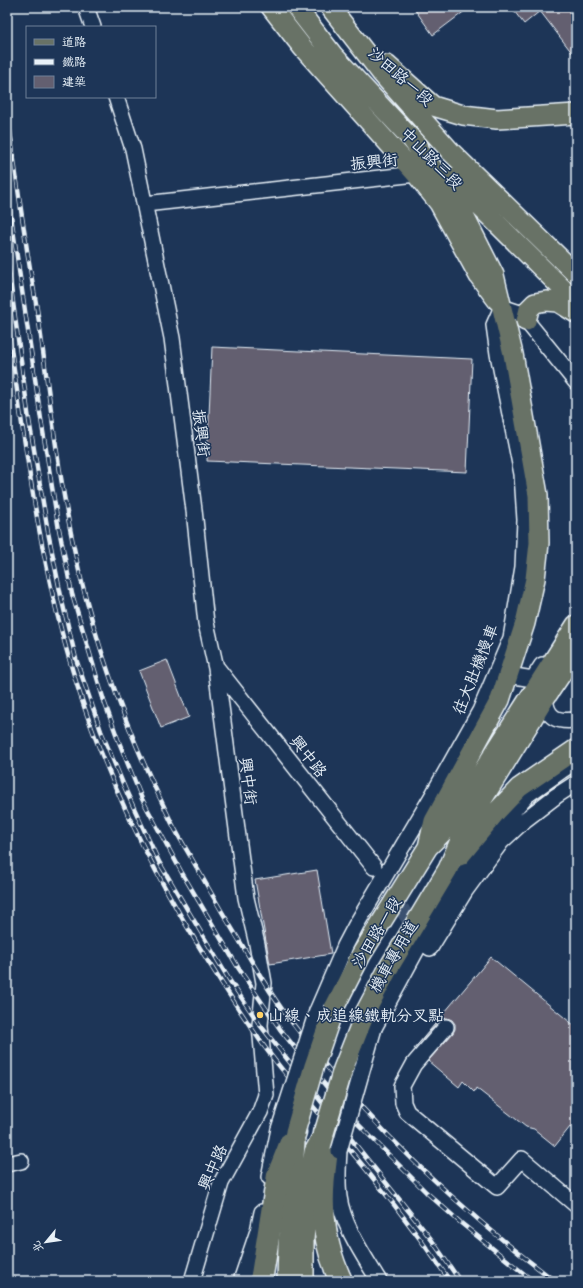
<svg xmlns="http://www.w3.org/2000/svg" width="583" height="1288" viewBox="0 0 583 1288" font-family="'Indie Flower','LXGW WenKai TC',sans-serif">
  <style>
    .building { fill: #635f70; stroke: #e8f1f8 }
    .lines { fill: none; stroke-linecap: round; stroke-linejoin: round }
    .minor-tunnel { stroke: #3b516f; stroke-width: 15; stroke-dasharray: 15 8; stroke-linecap: butt }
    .minor-casing { stroke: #e8f1f8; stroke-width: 18 }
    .major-casing { stroke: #e8f1f8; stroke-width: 22 }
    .highway-casing { stroke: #e8f1f8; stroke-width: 25 }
    .minor { stroke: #1d3557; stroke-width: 15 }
    .major { stroke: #687266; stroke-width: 19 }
    .highway { stroke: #687266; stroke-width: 22 }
    .rail-casing { stroke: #e8f1f8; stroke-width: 4.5 }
    .rail { stroke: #1d3557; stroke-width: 3; stroke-dasharray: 9; stroke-linecap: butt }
    .minor-bridge-casing { stroke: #e8f1f8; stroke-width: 18; stroke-linecap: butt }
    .major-bridge-casing { stroke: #e8f1f8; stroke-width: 22; stroke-linecap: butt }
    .minor-bridge { stroke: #1d3557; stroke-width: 15 }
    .major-bridge { stroke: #687266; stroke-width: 19 }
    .poi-dot { fill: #ffd166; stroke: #1d3557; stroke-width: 1.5 }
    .labels { text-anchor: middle; stroke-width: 3; stroke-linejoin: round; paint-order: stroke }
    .street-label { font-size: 16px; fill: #e8f1f8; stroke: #1d3557 }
    .poi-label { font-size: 16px; fill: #e8f1f8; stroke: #1d3557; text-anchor: start }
  </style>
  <rect width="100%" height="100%" fill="#1d3557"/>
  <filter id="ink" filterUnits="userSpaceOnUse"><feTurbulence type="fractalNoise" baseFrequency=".025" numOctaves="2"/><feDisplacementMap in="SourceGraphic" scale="8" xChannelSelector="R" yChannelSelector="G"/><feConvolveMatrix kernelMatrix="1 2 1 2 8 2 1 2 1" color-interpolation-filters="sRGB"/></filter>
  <g filter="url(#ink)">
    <path class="building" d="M413,7h57l-37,28z
      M511,7h65v51l-36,-47 -16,13z
      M212,347l260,12 -5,113 -260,-11z
      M167,660l22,57 -28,11 -22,-57z
      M317,870l14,84 -61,10 -15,-84z
      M491,957l85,70v104l-6,-4 -15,19 -21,-17 -8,-2 -50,-39 -2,4 -11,-11 -4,6 -31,-26 25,-28 2,-4v-5l-3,-4 -5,-2 -4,1 -4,2 -25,28z"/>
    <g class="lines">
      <path class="minor-tunnel" d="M376,870l43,65"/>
      <defs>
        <path id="minor" d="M86,7l7,20
          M116,97l17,52 39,189 22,172 12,113 10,45 30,230 11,46 7,39 -4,42 6,70 -6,17 -39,71 -29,98
          M145,204l271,-30
          M217,668l157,199
          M498,676l10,-1 25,4 9,-14
          M545,698c2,21 12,24 31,22
          M424,943l6,5 35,-57 36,-49 25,-23 30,-23 20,-13
          M317,1011l28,-65 11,-21 78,-132 46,-82 31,-73 12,-71 2,-47 -3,-46 -24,-120 -4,-29 8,-18 18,6 56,69
          M446,1027l-32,37 -12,22 1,17 4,9 90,75 25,-28 54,46
          M374,1028l53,-97 38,-60 39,-50 23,-26 34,-24 15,-10
          M339,1151c-1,15 -2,31 0,46 4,29 25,59 40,84
          M7,1164l14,-3
          M269,1177l10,-48
          M241,1281l17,-50 4,-19"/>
        <path id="major" d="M271,7l32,41 113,126 23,29 40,73 18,24
          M296,7l37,48 86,92
          M330,7l52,67 69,78 125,122
          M387,65l46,41 30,9 34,4 79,-5
          M410,137l47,65 37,73 19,79 25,141 1,48 -4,36 -10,44 -25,77 -66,121 -6,26
          M450,177l126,125
          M526,321l3,-12 6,-6 11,-2 12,1 18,11
          M460,856l37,-45 22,-23 57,-39
          M334,1008l27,-53 67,-108 18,-18 130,-204
          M366,1011l22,-42 60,-100 18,-43 79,-128 31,-46
          M287,1281l1,-36 7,-103
          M304,1281v-41l5,-55 5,-33 10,-19"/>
        <path id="highway" d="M324,1133c1,8 2,17 2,25 -2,16 -4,32 -3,49 1,26 7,51 18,74
          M261,1281l17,-106 17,-43"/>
      </defs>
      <use href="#minor" class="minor-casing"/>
      <use href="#major" class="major-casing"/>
      <use href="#highway" class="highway-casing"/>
      <use href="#minor" class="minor"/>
      <use href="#major" class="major"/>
      <use href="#highway" class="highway"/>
      <defs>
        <path id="rail" d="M7,109c6,45 12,89 19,134 4,28 10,57 14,86 11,81 21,166 40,246 20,82 50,163 88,240 8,18 19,35 29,53 16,29 33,58 51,87 11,19 23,39 36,57 76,104 168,192 271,269
          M7,189l34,230 17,105 14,70 32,107 15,41 23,57 40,74 57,96 41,60 35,44 44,52 67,67 35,31 72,58
          M7,258l22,162 19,112 14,69 14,58 25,72 26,62 32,69 71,119 30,44 171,214 29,42
          M7,321c18,123 33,249 71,367 40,126 106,242 181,351 22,32 50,62 75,92 41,48 80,98 116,150"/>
      </defs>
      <use href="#rail" class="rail-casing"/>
      <use href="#rail" class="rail"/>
      <defs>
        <path id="minor-bridge" d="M279,1129l38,-118
          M339,1151l35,-123"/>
        <path id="major-bridge" d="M295,1132l19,-66 20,-58
          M324,1133l19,-64 23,-58"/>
      </defs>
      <use href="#minor-bridge" class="minor-bridge-casing"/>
      <use href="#major-bridge" class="major-bridge-casing"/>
      <use href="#minor-bridge" class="minor-bridge"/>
      <use href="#major-bridge" class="major-bridge"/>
    </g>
  </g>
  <circle class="poi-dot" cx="260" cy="1015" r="4"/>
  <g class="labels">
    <g class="street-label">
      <text transform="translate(401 76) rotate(41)" y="6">沙田路一段</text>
      <text transform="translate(432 158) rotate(45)" y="6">中山路三段</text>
      <text transform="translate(374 161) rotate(-6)" y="6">振興街</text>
      <text transform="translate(202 433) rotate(83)" y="6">振興街</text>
      <text transform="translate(475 669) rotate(-68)" y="6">往大肚機慢車</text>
      <text transform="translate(309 756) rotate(52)" y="6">興中路</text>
      <text transform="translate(249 781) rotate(83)" y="6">興中街</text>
      <text transform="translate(376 932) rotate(-59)" y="6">沙田路一段</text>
      <text transform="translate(393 956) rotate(-60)" y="6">機車專用道</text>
      <text transform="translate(212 1167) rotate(-66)" y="6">興中路</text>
    </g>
    <g class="poi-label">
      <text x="268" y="1021">山線、成追線鐵軌分叉點</text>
    </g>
  </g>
  <rect width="583" height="1288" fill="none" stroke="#1d3557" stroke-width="24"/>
  <rect x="12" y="12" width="559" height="1264" fill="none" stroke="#e8f1f8" stroke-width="1.5" filter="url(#ink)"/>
  <rect x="26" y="26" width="130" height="72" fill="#1d3557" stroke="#6e8097"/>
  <rect x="34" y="39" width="20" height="6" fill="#687266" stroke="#6e8097"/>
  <text x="62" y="46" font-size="12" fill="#e8f1f8">道路</text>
  <rect x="34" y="59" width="20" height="6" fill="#e8f1f8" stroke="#6e8097"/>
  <text x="62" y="66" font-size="12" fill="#e8f1f8">鐵路</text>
  <rect x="34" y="76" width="20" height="12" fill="#635f70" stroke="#6e8097"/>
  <text x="62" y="86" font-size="12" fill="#e8f1f8">建築</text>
  <g transform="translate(46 1242) rotate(241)" stroke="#1d3557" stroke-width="3" paint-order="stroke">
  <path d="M0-3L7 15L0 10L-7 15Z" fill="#e8f1f8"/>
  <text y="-6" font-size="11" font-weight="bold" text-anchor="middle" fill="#e8f1f8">北</text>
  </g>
</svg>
